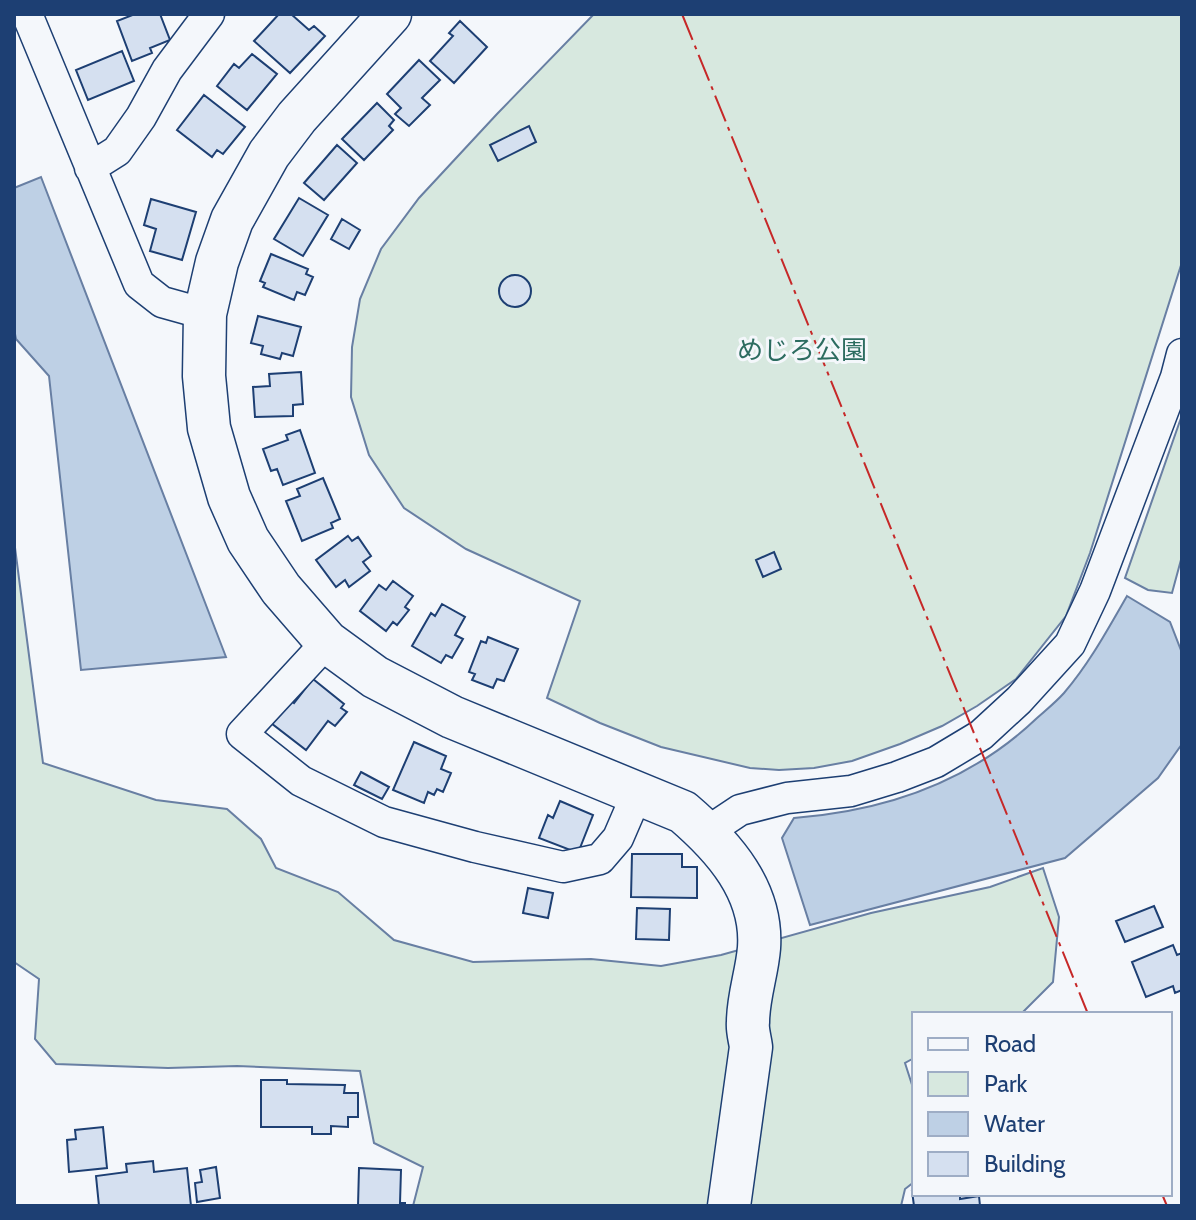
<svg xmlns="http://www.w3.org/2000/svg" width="1196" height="1220" viewBox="0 0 1196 1220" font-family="Cabin,'Noto Sans JP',sans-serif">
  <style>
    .green { fill: #d7e8df; stroke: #687fa3; stroke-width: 2 }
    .water { fill: #bed0e5; stroke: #687fa3; stroke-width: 2 }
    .building { fill: #d5e0f0; stroke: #1d3f73; stroke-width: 2 }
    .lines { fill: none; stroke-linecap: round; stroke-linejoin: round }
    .street-casing { stroke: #1d3f73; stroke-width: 33 }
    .secondary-casing { stroke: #1d3f73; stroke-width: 45 }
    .street { stroke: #f4f7fb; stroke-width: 30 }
    .secondary { stroke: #f4f7fb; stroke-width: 42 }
    .power { stroke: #c62828; stroke-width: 2; stroke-dasharray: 28 6 4 6; stroke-linecap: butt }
    .labels { text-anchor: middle; stroke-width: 6; stroke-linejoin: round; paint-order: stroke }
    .park-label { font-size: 26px; fill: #2c6c60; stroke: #f4f7fb }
  </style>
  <rect width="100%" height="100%" fill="#f4f7fb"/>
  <path class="green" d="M594,14h588v248l-92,291 -24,63 -50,63 -39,27 -35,20 -42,18 -48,17 -38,7 -35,2 -29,-2 -89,-21 -61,-24 -53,-25 33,-97 -114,-52 -62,-41 -35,-53 -18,-58 1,-50 8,-48 21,-50 38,-51 78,-84z
    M1182,415v141l-10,37 -24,-3 -23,-12z
    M14,540l29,223 113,37 71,9 34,30 15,29 62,24 56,48 79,22 118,-3 70,7 60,-11 150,-42 119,-26 53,-19 16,49 -6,65 -32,32h-107v44l-9,5 9,28v91l-9,7 -4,17h-488l10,-39 -49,-24 -14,-72 -123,-5 -69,2 -112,-4 -21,-25 4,-60 -25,-17z"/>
  <path class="water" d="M41,177l185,480 -145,13 -32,-294 -33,-37 -2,-10v-141z
    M1127,596l43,26 12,31v91l-24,34 -93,80 -255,67 -28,-87 12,-20c91,-7 176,-36 243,-100 9,-8 19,-16 27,-25 25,-29 44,-64 63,-97z"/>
  <path class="building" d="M135,14h25l10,26 -20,8 2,5 -20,8 -15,-40z
    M279,14h12l18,16 5,-4 11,10 -35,37 -36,-32z
    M460,21l27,26 -33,36 -24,-22 23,-25 -4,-3z
    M122,51l12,30 -46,19 -12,-30z
    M252,54l25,20 -30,36 -30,-24 17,-22 5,4z
    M419,60l21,20 -18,18 8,7 -21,21 -14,-12 6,-6 -14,-14z
    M204,95l41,32 -22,27 -6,-4 -5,7 -35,-27z
    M377,103l17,17 -5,6 4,4 -29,30 -22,-21z
    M529,126l7,16 -38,19 -8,-16z
    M337,145l20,18 -33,37 -20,-17z
    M299,198l29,17 -25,41 -29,-17z
    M151,199l45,13 -14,48 -32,-9 6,-22 -12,-4z
    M342,219l18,11 -11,19 -18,-10z
    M271,254l37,15 -2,5 7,3 -8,18 -8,-3 -3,8 -31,-13 2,-4 -5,-2z
    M499 291a16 16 0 1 1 32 0a16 16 0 1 1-32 0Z
    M258,316l43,11 -8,29 -11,-3 -2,6 -19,-5 2,-8 -12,-3z
    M301,372l2,32 -10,1v11l-38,1 -2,-30 17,-1 -1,-12z
    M300,430l15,43 -32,12 -6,-16 -6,2 -8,-22 25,-9 -2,-5z
    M323,478l17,41 -9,4 2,5 -31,13 -16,-40 14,-5 -3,-7z
    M348,536l4,5 6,-4 13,19 -8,6 7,9 -21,16 -4,-7 -9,7 -20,-27z
    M774,552l7,17 -18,8 -7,-17z
    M393,581l20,15 -8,11 4,3 -12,15 -4,-3 -7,9 -26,-20 19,-26 7,5z
    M442,604l23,13 -10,18 8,4 -11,19 -6,-3 -5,8 -29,-17 19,-33 4,3z
    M488,637l30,12 -14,32 -7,-2 -4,9 -21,-8 3,-6 -6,-2 12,-31 5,2z
    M313,679l31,25 -3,4 6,4 -12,14 -7,-5 -22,29 -35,-27 18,-24 5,4z
    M414,742l32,14 -5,13 10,4 -8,19 -6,-3 -3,6 -6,-3 -4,11 -31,-13z
    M361,772l28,15 -7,12 -28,-14z
    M560,801l33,14 -15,38 -39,-15 9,-23 5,3z
    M632,854h50v13h15v31l-66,-1z
    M528,888l25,5 -5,25 -25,-5z
    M1154,906l9,21 -38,15 -9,-21z
    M637,908l33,1 -1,31 -33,-1z
    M1173,945l4,10 5,-2v37l-7,3 -2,-7 -27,11 -14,-35z
    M261,1080h26v4l58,1 -1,8h14v24h-10v10l-17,-1v8h-19v-7h-51z
    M103,1127l4,41 -38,4 -2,-32 9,-1 -1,-9z
    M153,1161l1,11 33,-4 4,38h-92l-3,-30 31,-4 -1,-8z
    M216,1167l4,31 -23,4 -2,-19 7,-1 -2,-12z
    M359,1168l42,2 -1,33h5v3h-47z
    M912,1191h2v3h46v5l19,-3 1,10h-66z"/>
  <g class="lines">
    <defs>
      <path id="street" d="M27,14l112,270 23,18 43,12
        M90,168l27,-17 24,-34 26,-47 42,-56
        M327,642l-85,92 59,47 83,41 91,25 88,20 37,-8 18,-21 19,-44
        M707,832l33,-22 47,-12 64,-7 46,-14 39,-15 45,-27 38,-35 51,-56 25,-53 81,-214 6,-23"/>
      <path id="secondary" d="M390,14l-93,103 -28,37 -37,66 -15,42 -12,52 -1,62 5,52 20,69 19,43 33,49 46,53 48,35 77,40 231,95c41,35 80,79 76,136 -2,25 -11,49 -11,74 -1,8 2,17 3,25l-22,159"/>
    </defs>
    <use href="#street" class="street-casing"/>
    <use href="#secondary" class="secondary-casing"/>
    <use href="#street" class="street"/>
    <use href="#secondary" class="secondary"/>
    <path class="power" d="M682,14l406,1000
      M1162,1194l5,12"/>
  </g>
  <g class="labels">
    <g class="park-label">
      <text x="802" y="359">めじろ公園</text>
    </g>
  </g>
  <rect width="1196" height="1220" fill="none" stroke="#1d3f73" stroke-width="32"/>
  <rect x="912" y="1012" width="260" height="184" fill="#f4f7fb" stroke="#9eadc5" stroke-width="2"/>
  <rect x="928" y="1038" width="40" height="12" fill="#f4f7fb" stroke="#9eadc5" stroke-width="2"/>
  <text x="984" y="1052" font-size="24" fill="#1d3f73">Road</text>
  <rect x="928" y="1072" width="40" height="24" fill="#d7e8df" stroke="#9eadc5" stroke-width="2"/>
  <text x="984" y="1092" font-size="24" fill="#1d3f73">Park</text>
  <rect x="928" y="1112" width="40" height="24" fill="#bed0e5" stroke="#9eadc5" stroke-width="2"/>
  <text x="984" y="1132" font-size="24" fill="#1d3f73">Water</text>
  <rect x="928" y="1152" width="40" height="24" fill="#d5e0f0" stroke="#9eadc5" stroke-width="2"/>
  <text x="984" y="1172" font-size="24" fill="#1d3f73">Building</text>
</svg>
